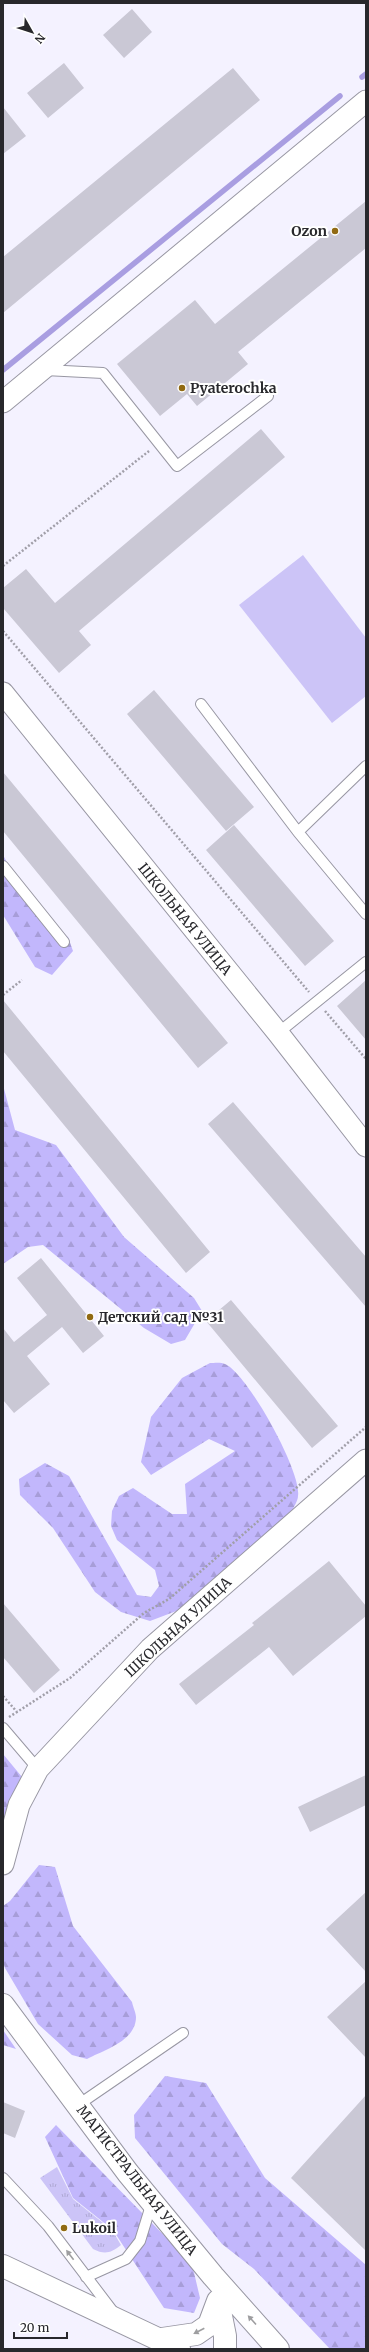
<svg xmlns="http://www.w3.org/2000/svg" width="369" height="2352" viewBox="0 0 369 2352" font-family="Merriweather,serif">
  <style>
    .grass { fill: url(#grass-tufts) }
    .forest { fill: url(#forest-firs) }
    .pitch { fill: #ccc4f7 }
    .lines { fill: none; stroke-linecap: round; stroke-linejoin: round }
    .stream { stroke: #a99ee1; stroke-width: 5.5 }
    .building { fill: #cac8d5 }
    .lane-casing { stroke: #9897a3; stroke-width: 12 }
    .street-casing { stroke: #9897a3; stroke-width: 23 }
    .secondary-casing { stroke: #9897a3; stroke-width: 24 }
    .primary-casing { stroke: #9897a3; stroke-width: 24 }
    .path { stroke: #a19fa9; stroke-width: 2.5; stroke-dasharray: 2 2; stroke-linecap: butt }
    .lane { stroke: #fff; stroke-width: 10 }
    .street { stroke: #fff; stroke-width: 21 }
    .secondary { stroke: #fff; stroke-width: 22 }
    .primary { stroke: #fff; stroke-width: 22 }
    .oneway { fill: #9e9ea0 }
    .poi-dot { fill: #916a12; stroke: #fff; stroke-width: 1.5 }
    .labels { text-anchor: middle; stroke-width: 4; stroke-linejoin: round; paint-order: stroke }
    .poi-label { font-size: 14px; font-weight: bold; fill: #28282c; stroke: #fff; text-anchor: start }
    .street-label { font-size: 14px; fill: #28282c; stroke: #fff }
  </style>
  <defs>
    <pattern id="grass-tufts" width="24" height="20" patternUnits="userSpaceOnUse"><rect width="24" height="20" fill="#ccc4f7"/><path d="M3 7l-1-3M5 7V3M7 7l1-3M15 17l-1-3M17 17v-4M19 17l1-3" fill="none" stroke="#afa8d4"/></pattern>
    <pattern id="forest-firs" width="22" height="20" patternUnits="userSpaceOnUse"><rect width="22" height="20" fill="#c2b7fc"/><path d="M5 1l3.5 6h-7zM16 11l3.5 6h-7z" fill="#a79dd8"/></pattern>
  </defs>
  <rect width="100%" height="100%" fill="#f4f2ff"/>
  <path class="grass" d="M57,2167l16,32 39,31 9,15c-10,8 -16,10 -28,4l-53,-71z"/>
  <path class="forest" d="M3,855l30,55 9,12 26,15 5,14 -21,24 -17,-8 -32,-52z
    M3,1085l12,45 41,15 68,92 70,61 8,13 -17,29 -14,4 -27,-16 -101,-83 -15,2 -25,17z
    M210,1363c4,0 11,-1 15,1 22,9 77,108 73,132 0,5 -5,12 -7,17l-96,91 -45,17 -29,-9 -26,-20 -42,-64 -33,-33 -1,-16 26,-16 24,13 68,119 14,2 8,-11 -4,-16 -38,-30 -6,-14 1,-15 7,-15 14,-8 39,26h15l-2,-30 50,-33 -26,-12 -58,36 -10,-13 10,-45 31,-39z
    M3,1754l19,23 -19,69z
    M39,1865l16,2 18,59 59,76c1,5 4,11 4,15 0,24 -32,33 -49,42l-15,-4 -34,-31 -33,-56 -2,-6v-56l7,-5z
    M3,2030l13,19 -13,-4z
    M165,2076l41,7 59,95 101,87v84h-36l-76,-80 -32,-25 -87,-106 -1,-23z
    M56,2125l136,139 8,34 -6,15 -30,-5 -51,-78 -40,-32 -28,-61z"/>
  <path class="pitch" d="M303,555l63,83v58l-34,27 -93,-118z"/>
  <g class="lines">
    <path class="stream" d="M362,77l4,-3
      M3,370l337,-274"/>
  </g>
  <path class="building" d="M132,9l20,23 -28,26 -21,-23z
    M64,63l20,25 -36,30 -21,-25z
    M233,68l27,32 -257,213v-56z
    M3,107l23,29 -23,18z
    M366,201v47l-128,104 10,12 -51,42 -10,-12 -27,22 -43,-52 78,-64 20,24z
    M261,429l24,28 -206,174 12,14 -32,28 -56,-65v-20l23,-19 29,34z
    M154,690l100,117 -28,24 -99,-117z
    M3,772l225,271 -30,25 -195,-237z
    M234,825l100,116 -29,25 -99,-116z
    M366,980v60l-29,-34z
    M3,1000l207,252 -24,21 -183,-222z
    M233,1102l133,155v50l-158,-183z
    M41,1258l63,78 -21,17 -21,-26 -35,29 23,28 -36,29 -11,-13v-72l11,14 33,-27 -30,-37z
    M231,1300l107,126 -26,22 -106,-127z
    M329,1561l37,45v10l-73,60 -24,-29 -73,58 -17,-21 75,-59 -2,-2z
    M3,1603l57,67 -26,23 -31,-36z
    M366,1775v30l-56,27 -12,-25z
    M366,1892v80l-40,-43z
    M366,1981v77l-39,-41z
    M366,2095v156l-75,-73z
    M3,2102l22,9 -10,27 -12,-5z"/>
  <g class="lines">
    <defs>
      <path id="lane" d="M45,370l58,3 74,93 91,-70
        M201,704l97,128
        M366,766l-68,66 68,82
        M3,866l61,76
        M278,1033l88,-71
        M3,1728l35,41
        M78,2105l105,-72
        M3,2178l45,48 66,87
        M86,2277l40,-18 14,-18 12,-39"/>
      <path id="street" d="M3,402l363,-301
        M3,693l275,340 88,113
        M3,1864l16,-59 19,-36 112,-120 216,-189"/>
      <path id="secondary" d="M3,2005l125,168 85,103 65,73
        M218,2301l7,35v13
        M162,2339l34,-5 13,-9 9,-24"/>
      <path id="primary" d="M3,2266l176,83"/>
    </defs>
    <use href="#lane" class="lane-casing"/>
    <use href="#street" class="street-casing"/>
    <use href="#secondary" class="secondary-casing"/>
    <use href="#primary" class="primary-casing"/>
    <path class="path" d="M3,566l146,-115
      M3,631l306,361
      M3,995l19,-15
      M325,1011l41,48
      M3,1696l14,16 53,-34 74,-65 25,-14 197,-172
      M9,1717l8,-5"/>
    <use href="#lane" class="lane"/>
    <use href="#street" class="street"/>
    <use href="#secondary" class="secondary"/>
    <use href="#primary" class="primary"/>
  </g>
  <defs><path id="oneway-solid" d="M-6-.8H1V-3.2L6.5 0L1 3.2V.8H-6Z"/></defs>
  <g class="oneway">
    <use href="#oneway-solid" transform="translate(70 2255) rotate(-127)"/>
    <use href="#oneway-solid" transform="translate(252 2320) rotate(-132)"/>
    <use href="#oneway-solid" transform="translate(199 2331) rotate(153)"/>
  </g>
  <g class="poi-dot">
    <circle cx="335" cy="231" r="4"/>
    <circle cx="182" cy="388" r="4"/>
    <circle cx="90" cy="1317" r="4"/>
    <circle cx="64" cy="2228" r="4"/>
  </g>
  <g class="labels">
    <g class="poi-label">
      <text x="327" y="236" text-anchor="end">Ozon</text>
      <text x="190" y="393">Pyaterochka</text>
      <text x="98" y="1322">Детский сад №31</text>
      <text x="72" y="2233">Lukoil</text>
    </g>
    <g class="street-label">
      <text transform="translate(185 919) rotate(51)" y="5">ШКОЛЬНАЯ УЛИЦА</text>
      <text transform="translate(178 1627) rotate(-43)" y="5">ШКОЛЬНАЯ УЛИЦА</text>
      <text transform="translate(137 2180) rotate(52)" y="5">МАГИСТРАЛЬНАЯ УЛИЦА</text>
    </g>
  </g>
  <rect width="369" height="2352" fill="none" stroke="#28282c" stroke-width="8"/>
  <g transform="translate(32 32) rotate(129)" stroke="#ffffff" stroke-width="3" paint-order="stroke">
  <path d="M0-3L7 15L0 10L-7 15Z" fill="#28282c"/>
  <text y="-6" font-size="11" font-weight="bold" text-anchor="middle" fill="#28282c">N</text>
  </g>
  <path d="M14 2332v6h53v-6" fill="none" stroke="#28282c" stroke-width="2"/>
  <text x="20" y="2332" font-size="12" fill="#28282c" stroke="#ffffff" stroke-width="3" paint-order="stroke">20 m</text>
</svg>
